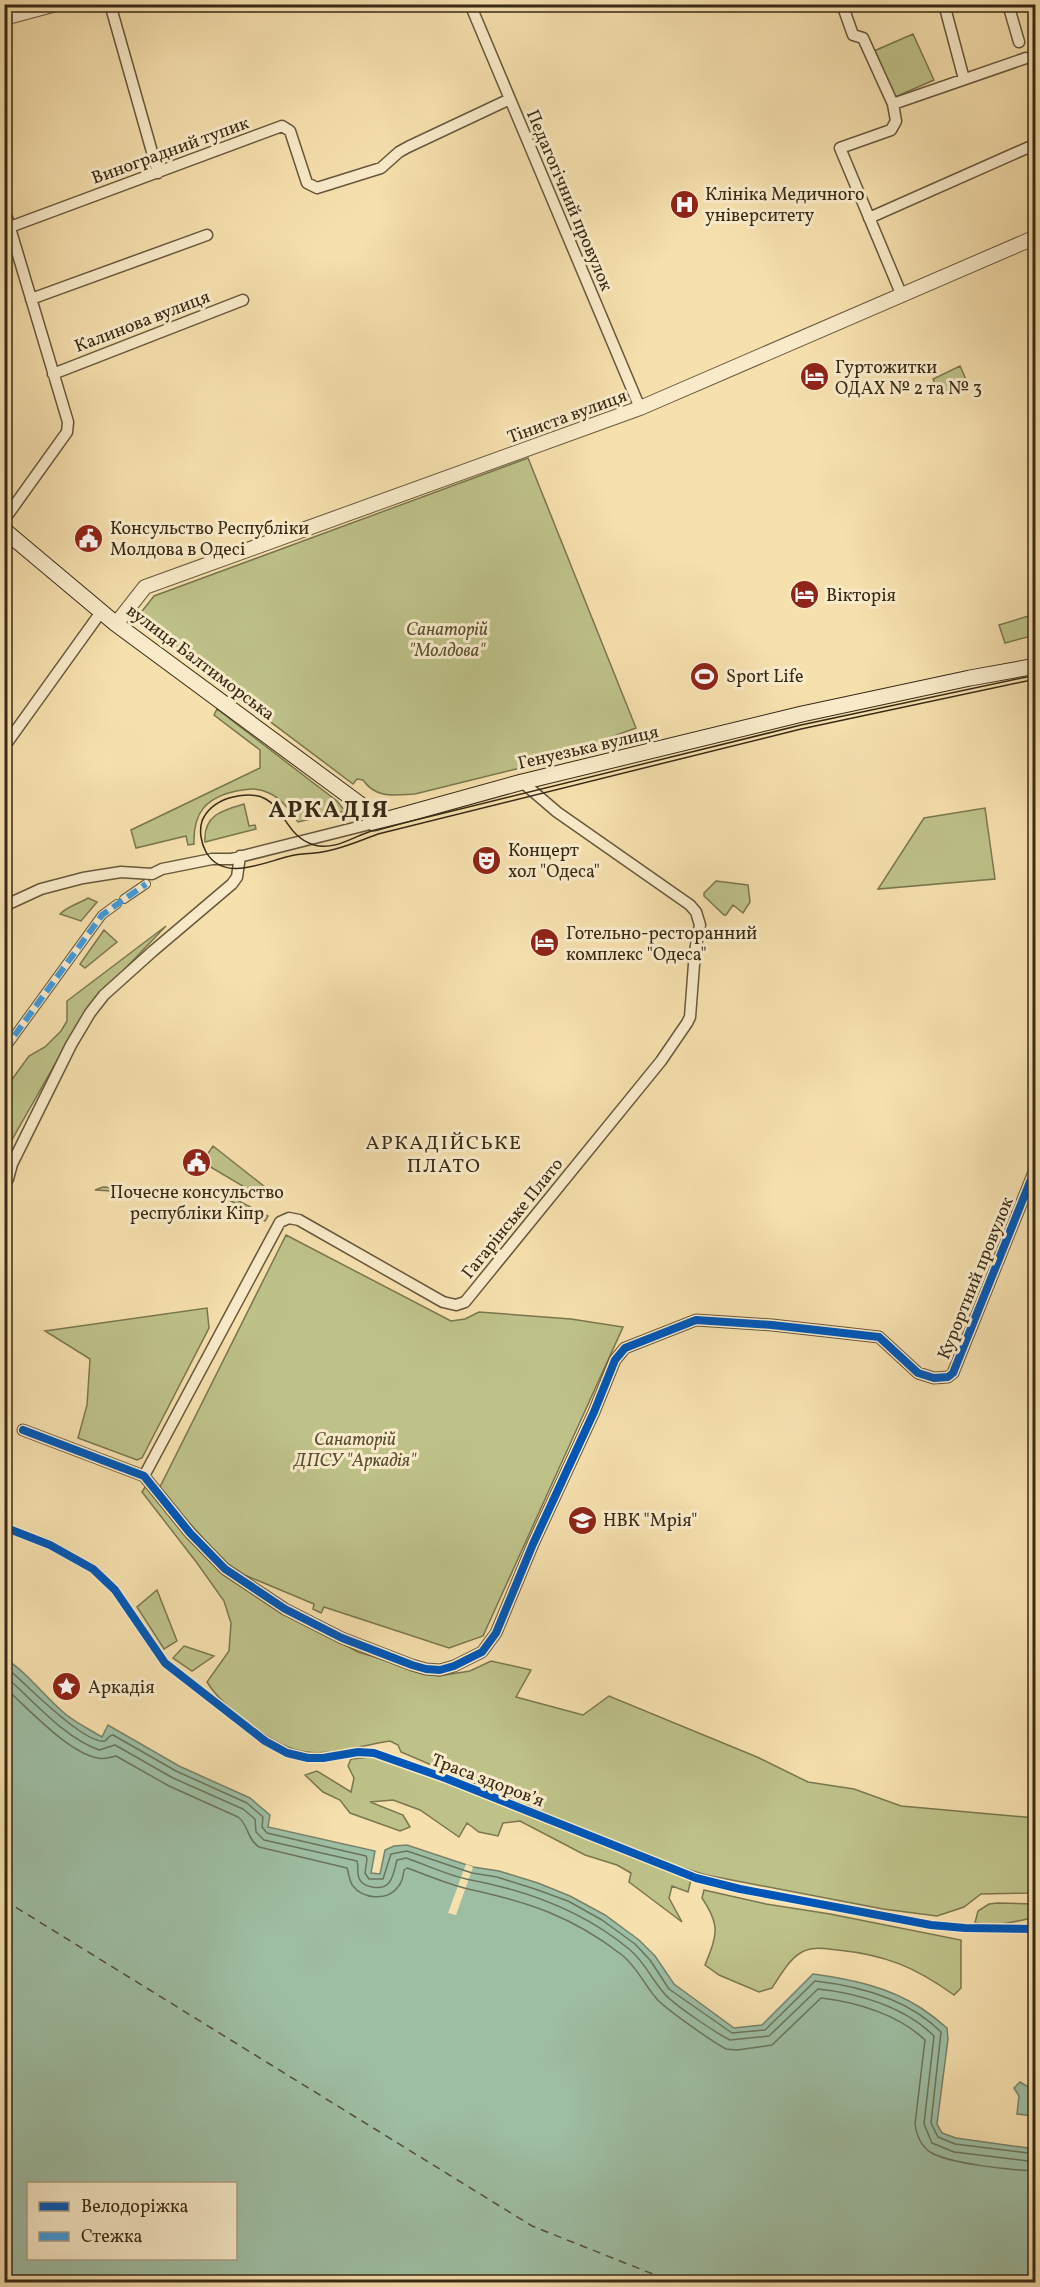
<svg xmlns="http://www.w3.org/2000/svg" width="1040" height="2287" viewBox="0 0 1040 2287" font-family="Vollkorn,serif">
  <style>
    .green { fill: #bec289; stroke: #7a764f; stroke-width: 1.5 }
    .water { fill: #9ebea4; stroke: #75826b; stroke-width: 1.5; fill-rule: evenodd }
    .pier { fill: #f6e0ae }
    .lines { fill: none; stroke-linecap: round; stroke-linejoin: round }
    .shore { stroke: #6a745c; stroke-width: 1.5 }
    .ferry { stroke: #514e39; stroke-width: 1.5; stroke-dasharray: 8 6; stroke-linecap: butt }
    .pedestrian-casing { stroke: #67573b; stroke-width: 10 }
    .minor-casing { stroke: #67573b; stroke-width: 13 }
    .tertiary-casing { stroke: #67573b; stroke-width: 16 }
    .secondary-casing { stroke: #372915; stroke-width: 17 }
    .pedestrian { stroke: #f9ebca; stroke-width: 8 }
    .minor { stroke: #f9ebca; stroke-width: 10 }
    .tertiary { stroke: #f9ebca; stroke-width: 14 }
    .secondary { stroke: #f9ebca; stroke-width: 15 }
    .tram { stroke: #372915; stroke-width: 1.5 }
    .quiet { stroke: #3e9cdf; stroke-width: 6; stroke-dasharray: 12 6; stroke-linecap: butt }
    .cycleway-casing { stroke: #f9ebca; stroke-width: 11 }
    .cycleway { stroke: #0057b8; stroke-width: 8 }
    .labels { text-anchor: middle; stroke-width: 6; stroke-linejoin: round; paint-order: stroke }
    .street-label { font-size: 18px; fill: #372915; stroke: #f9ebca }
    .poi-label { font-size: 18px; fill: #372915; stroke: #f9ebca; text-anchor: start }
    .park-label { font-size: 18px; font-style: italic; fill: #594f32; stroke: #f9ebca }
    .neighbourhood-label { font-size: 20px; letter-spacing: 1.5px; fill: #372915; stroke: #f9ebca }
    .district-label { font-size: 24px; font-weight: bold; letter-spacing: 1.5px; fill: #372915; stroke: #f9ebca }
  </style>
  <rect width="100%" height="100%" fill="#f6e0ae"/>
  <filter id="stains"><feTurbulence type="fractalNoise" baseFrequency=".00333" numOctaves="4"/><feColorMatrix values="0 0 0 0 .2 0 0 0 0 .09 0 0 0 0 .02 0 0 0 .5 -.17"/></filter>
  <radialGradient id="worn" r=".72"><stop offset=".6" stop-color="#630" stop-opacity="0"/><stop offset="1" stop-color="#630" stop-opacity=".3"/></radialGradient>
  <path class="green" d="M913,34l21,46 -39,17 -21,-46z
    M960,366l8,18 -27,12 -8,-17z
    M528,458l108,270 -28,10 -3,9 -190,47c-20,1 -39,5 -52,-14l-6,-1 -4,5 -218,-164 19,-24z
    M1035,614v21l-30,8 -6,-18z
    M217,709l120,92 8,10 -47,11c-8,-11 -16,-23 -29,-29 -12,-6 -21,-4 -33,-2 -30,7 -43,21 -42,53l-6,1 -2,-9 -50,12 -5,-18 129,-62v-18l-46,-35z
    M244,804l5,22 6,-1 1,4 -51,13c-2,-27 18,-32 39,-38z
    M985,808l10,71 -117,10 46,-71z
    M716,881l32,4 2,17 -7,11 -10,-8 -7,10h-2l-20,-19v-3z
    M88,898l9,4 -16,19 -21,-7c8,-8 18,-10 28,-16z
    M166,926l-70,73 -17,23 -74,130 -1,-62 2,-3 -1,-8 5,3 19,-26 16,-9 16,-16 6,-10v-20z
    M104,930l13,12 -32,26 -5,-4z
    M213,1146l52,41 -7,8 -56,-33z
    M103,1187l122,7 43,22 -3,5 -39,-23 -131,-8z
    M286,1235l165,86 14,-2 14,-7 92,7 52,8 -140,309 -34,12 -125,-41 -3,6 -8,-4 1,-5 -74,-31 -5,1 -76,-85z
    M207,1308l2,20 -67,130 -5,2 -59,-22 9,-33 3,-46 -45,-28z
    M147,1484l76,88 89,55 46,25 80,24 32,-5 21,-10 40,9 -15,27 67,18 26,-19 148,61 51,25 46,7 47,17 134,12v75l-54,1 -17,13 -27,9 -54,-7 -177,-34 -62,-19 -243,-104 -3,-7 -8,-4c-66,11 -86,27 -144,-20 -15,-12 -29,-23 -39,-39l22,-31 2,-28 -7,-22 -27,-38 -55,-71z
    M157,1590l20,51 -13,8 -27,-42z
    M184,1646l30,10 -22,15 -19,-13z
    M371,1757l36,8 284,115 -3,12 -16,-6 -3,12 13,24 -53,-40 2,-9 -14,-8 -32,-10 -65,-34 -17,2 -5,13 -19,-4 -12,-9 -8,14 -39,-27 -27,-10 -23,2 33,13 7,12 -10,4 -50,-18 -10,-13 -17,-8 -18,-17 12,-4 34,21 3,-14 -6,-12 3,-7z
    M704,1890l62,14 64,10 131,26v48l-7,7c-39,-28 -68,-40 -116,-45 -13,-1 -25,-4 -36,2 -13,7 -22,24 -30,36l-13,4 -40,-17 -14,-10c12,-30 16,-39 -3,-67z
    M998,1903l37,1v13c-19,5 -40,10 -60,6l3,-12 11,-7z"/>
  <path class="water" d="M4,1658c23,14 39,37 59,54 11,10 26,17 39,25l6,-12 71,41 71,32 20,17 -2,12 107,24 -4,22 9,1 5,-24 9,-4 13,-1 66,22 26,4 39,12 32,13 35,19 34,25 16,16 19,28 60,44 28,-3 51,-51c37,5 76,13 108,34 9,6 18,13 26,20l1,11 -11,85 5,9 14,5 79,11v133h-1030zM28,2184h208v74h-208z
    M1020,2082l8,5h7v29l-18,-2 2,-18 -5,-8z"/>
  <path class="pier" d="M466,1864l7,3 -17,48 -8,-2z"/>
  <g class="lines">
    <path class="shore" d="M4,1665c19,16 80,80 101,76l5,-5 3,-1 63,36 71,32 16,14 -1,10 5,6 99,23 1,3 -2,14 4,6h14l8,-25 16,-3 65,22 25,4 38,12 33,12 34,19 33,24 15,16 19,29 63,44 33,-3 50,-49c45,5 94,19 126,51l-10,91 7,14 17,7 81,10
      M4,1675c29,25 59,62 95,75l16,-5 58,33 70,31 12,10 1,13 8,8 93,21c2,6 -1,13 3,19 2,4 7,6 12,7 20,4 21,-12 25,-27l9,-2c21,7 43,18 65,22 58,11 112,31 158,69 15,12 22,29 34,43 8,11 53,41 67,48l39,-4 49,-47c40,4 87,18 116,47l-10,88 8,19 22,9 82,10
      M4,1687c23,20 64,66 94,71 6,2 12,-1 18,-2l53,30 69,31c11,8 8,21 21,30l88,21c2,6 2,13 6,18 10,13 34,15 44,2 5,-5 6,-11 7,-18l3,-2c20,7 40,16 61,21 60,13 104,27 154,66 15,12 22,29 34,43 8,10 57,44 70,51l11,1 35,-5 49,-47c36,4 78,17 104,42l-10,84c1,10 6,22 15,28 19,12 82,18 106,19"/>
    <path class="ferry" d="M4,1900l528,326 141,56"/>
    <defs>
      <path id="pedestrian" d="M124,899l22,-15
        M4,1050l98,-135 15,-11"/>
      <path id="minor" d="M110,4l48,169
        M470,4l170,404
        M842,4l11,31 10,3 30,66 3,17 -5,9 -51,18 62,148
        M944,4l20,75
        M1008,4l11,38
        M893,104l133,-46
        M4,208l64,214 -1,10 -63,88
        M869,218l167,-74
        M10,227l272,-101 8,5 17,52 10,5 64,-20 18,-16 9,-5 102,-48
        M31,299l176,-64
        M53,374l190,-74
        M4,747l97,-135
        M4,906l37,-17 42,-11 38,-6 31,2 10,-5 50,-10h19l143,-36
        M8,1179l4,-15 59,-119 19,-32 14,-18 49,-44 79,-67 5,-7 3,-21
        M23,1430l121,46 46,57 35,36 60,40 57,29 70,27 14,4 14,1 14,-4 28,-14 14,-19 37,-89 61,-132 21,-52 10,-12 71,-28 76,5 107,12 39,36 16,5 14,-1 5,-4 83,-206
        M144,1476l136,-254 9,-4 10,2 144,82 13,3 9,-3 196,-241 26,-38 3,-6 5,-66 5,-26 -4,-13 -6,-7 -133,-93 -35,-30"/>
      <path id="tertiary" d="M4,18l52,-14
        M116,624l29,-37 495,-179 396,-171"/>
      <path id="secondary" d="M4,530l112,94 245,181 13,18 148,-41 280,-68 168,-36 66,-12"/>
    </defs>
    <use href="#pedestrian" class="pedestrian-casing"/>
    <use href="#minor" class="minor-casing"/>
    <use href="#tertiary" class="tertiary-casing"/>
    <use href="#secondary" class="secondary-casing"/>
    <use href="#pedestrian" class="pedestrian"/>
    <use href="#minor" class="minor"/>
    <use href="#tertiary" class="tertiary"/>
    <use href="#secondary" class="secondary"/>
    <path class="tram" d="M1036,675l-235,50 -426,105c-20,5 -39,21 -61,15 -38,-11 -27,-63 -85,-47 -12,4 -22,11 -27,23 -3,10 -1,22 4,31 18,31 58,10 84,4 11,-3 21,-2 32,-4 20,-3 37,-11 56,-18l423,-105 235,-50"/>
    <path class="quiet" d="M4,1050l98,-135 44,-31"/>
    <defs>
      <path id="cycleway" d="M23,1430l121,46 46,57 35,36 60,40 57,29 70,27 14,4 14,1 14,-4 28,-14 14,-19 37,-89 61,-132 21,-52 10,-12 71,-28 76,5 107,12 39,36 16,5 14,-1 5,-4 83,-206
        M4,1527l46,18 43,24 22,21 50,73 100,78 22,12 21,5h15l35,-6 16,1 71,25 251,100 44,11 191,36 34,3 71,1"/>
    </defs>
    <use href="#cycleway" class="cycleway-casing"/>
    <use href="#cycleway" class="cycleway"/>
  </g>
  <defs>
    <symbol id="hospital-disc" viewBox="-11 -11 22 22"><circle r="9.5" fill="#8f2418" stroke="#f9ebca"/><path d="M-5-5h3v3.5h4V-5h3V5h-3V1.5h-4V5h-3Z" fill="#fff"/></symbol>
    <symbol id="hotel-disc" viewBox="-11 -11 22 22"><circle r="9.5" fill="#8f2418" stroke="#f9ebca"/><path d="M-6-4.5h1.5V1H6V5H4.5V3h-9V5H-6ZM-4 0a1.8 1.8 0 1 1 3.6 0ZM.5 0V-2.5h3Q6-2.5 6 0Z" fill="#fff"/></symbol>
    <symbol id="civic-disc" viewBox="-11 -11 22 22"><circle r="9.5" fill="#8f2418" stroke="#f9ebca"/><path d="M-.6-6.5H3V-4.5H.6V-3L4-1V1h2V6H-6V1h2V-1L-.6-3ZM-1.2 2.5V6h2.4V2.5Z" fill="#fff"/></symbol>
    <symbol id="stadium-disc" viewBox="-11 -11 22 22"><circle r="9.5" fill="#8f2418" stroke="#f9ebca"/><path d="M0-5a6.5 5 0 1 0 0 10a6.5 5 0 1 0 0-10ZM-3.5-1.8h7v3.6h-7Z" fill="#fff"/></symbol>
    <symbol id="theatre-disc" viewBox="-11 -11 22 22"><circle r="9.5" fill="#8f2418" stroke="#f9ebca"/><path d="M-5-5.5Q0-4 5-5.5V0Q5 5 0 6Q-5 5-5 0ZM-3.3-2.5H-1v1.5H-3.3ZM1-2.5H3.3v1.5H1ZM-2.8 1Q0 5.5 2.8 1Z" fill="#fff"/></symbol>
    <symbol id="school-disc" viewBox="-11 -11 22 22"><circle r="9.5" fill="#8f2418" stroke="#f9ebca"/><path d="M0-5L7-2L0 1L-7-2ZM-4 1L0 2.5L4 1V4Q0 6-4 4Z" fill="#fff"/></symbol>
    <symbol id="sight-disc" viewBox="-11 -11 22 22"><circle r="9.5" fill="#8f2418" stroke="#f9ebca"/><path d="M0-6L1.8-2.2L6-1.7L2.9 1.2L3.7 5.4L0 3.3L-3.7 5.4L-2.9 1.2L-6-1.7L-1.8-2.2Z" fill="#fff"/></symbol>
  </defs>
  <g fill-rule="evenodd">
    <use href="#hospital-disc" x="668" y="188" width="33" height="33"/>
    <use href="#hotel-disc" x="798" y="360" width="33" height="33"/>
    <use href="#civic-disc" x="72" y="522" width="33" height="33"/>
    <use href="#hotel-disc" x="788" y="578" width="33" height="33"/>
    <use href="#stadium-disc" x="688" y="660" width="33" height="33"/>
    <use href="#theatre-disc" x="470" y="844" width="33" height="33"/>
    <use href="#hotel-disc" x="528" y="926" width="33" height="33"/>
    <use href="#civic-disc" x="180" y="1146" width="33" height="33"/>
    <use href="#school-disc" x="566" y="1504" width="33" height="33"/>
    <use href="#sight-disc" x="50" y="1670" width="33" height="33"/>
  </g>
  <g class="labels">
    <g class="street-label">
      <text transform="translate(170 150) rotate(-20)" y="6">Виноградний тупик</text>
      <text transform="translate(570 200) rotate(67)" y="6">Педагогічний провулок</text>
      <text transform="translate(142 321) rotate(-21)" y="6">Калинова вулиця</text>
      <text transform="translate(567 416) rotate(-20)" y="6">Тіниста вулиця</text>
      <text transform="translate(201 662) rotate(37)" y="6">вулиця Балтиморська</text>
      <text transform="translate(588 747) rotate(-13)" y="6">Генуезька вулиця</text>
      <text transform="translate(512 1218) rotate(-51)" y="6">Гагарінське Плато</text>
      <text transform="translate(975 1278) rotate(-68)" y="6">Курортний провулок</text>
      <text transform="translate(488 1780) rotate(21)" y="6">Траса здоров’я</text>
    </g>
    <g class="poi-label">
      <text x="705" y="200">Клініка Медичного<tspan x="705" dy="21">університету</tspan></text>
      <text x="835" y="373">Гуртожитки<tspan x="835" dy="21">ОДАХ № 2 та № 3</tspan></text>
      <text x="110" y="534">Консульство Республіки<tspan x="110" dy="21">Молдова в Одесі</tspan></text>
      <text x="826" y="601">Вікторія</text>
      <text x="726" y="682">Sport Life</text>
      <text x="508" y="856">Концерт<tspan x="508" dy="21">хол "Одеса"</tspan></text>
      <text x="566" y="939">Готельно-ресторанний<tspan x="566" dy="21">комплекс "Одеса"</tspan></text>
      <text x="197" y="1198" text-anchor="middle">Почесне консульство<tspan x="197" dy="21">республіки Кіпр</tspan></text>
      <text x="603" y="1526">НВК "Мрія"</text>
      <text x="88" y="1693">Аркадія</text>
    </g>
    <g class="park-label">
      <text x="447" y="635">Санаторій<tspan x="447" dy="21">"Молдова"</tspan></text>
      <text x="355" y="1445">Санаторій<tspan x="355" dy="21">ДПСУ "Аркадія"</tspan></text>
    </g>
    <g class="neighbourhood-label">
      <text x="444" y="1149">АРКАДІЙСЬКЕ<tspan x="444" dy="23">ПЛАТО</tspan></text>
    </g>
    <g class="district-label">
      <text x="329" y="817">АРКАДІЯ</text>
    </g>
  </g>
  <rect width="1040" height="2287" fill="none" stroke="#f6e0ae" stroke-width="24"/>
  <rect x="6" y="6" width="1028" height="2275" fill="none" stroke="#372915" stroke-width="3"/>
  <rect x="12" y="12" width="1016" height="2263" fill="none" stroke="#372915" stroke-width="1.5"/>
  <rect x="27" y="2182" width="210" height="78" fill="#f9ebca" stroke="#ab9d82" stroke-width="1.5"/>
  <rect x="39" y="2202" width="30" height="9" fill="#0057b8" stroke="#ab9d82" stroke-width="1.5"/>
  <text x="81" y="2212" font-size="18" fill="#372915">Велодоріжка</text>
  <rect x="39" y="2232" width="30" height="9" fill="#3e9cdf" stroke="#ab9d82" stroke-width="1.5"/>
  <text x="81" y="2242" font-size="18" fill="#372915">Стежка</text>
  <rect width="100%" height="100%" filter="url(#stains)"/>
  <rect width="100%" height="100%" fill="url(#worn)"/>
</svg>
